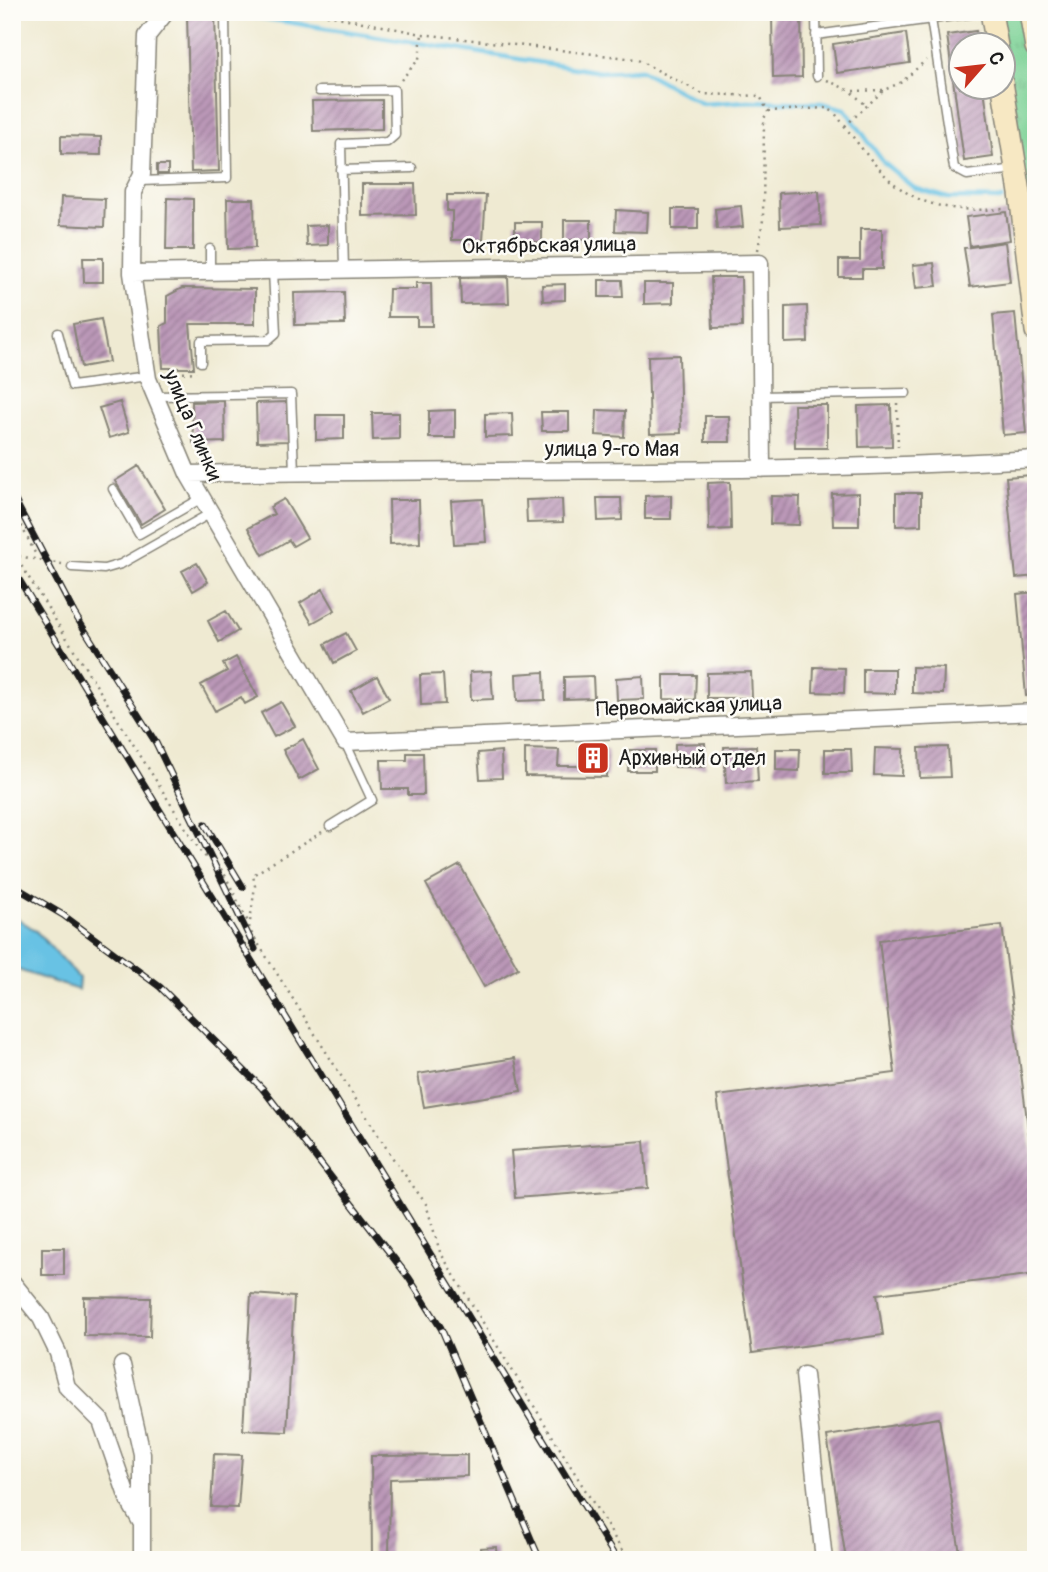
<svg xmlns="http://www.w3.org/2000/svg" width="1048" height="1572" viewBox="0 0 1048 1572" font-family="Pangolin,sans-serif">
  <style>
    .grass { fill: url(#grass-tufts); stroke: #4c7658; stroke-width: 2 }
    .water { fill: #67c2e4; stroke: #426f80; stroke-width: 2 }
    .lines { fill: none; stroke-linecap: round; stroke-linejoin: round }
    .stream { stroke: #67c2e4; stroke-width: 4.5 }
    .building { fill: url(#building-hatch) }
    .lane-casing { stroke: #868377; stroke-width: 11 }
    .street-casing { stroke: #868377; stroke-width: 19 }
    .secondary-casing { stroke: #868377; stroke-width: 24 }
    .path { stroke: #868377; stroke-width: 2.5; stroke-dasharray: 2 5; stroke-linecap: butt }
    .lane { stroke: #fff; stroke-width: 8 }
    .street { stroke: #fff; stroke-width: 16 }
    .secondary { stroke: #f7e8c3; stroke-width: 21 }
    .rail-casing { stroke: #1c1c1c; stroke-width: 7 }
    .rail { stroke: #fdfcf7; stroke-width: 4.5; stroke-dasharray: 13; stroke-linecap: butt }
    .labels { text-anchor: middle; stroke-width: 5; stroke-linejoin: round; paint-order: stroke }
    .street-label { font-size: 21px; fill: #1c1c1c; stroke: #fdfcf7 }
    .poi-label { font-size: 21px; fill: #1c1c1c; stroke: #fdfcf7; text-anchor: start }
  </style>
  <defs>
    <pattern id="grass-tufts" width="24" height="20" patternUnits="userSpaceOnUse" patternTransform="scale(1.75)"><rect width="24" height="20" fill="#7cd195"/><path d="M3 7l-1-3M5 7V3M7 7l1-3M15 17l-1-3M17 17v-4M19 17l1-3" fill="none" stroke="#6bb380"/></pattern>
    <pattern id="building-hatch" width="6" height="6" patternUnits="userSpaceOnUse" patternTransform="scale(1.75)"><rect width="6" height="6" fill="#bb98b8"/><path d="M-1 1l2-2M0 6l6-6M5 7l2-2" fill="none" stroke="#977b95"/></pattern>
  </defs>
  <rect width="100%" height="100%" fill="#fdfcf7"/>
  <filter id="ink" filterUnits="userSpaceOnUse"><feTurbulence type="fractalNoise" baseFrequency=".0143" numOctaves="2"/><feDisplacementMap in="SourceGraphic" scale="14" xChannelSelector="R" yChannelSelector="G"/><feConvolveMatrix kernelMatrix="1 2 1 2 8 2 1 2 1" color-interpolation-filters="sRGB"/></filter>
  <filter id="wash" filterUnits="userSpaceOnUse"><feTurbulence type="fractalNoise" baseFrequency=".00686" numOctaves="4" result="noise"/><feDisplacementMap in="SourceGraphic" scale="28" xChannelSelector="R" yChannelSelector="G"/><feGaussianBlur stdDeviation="1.57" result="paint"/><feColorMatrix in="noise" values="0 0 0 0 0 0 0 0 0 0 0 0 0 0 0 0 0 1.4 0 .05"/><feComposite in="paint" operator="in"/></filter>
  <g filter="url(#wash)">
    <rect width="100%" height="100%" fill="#efead2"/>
    <path class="grass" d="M999,12h23l14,82v94l-10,1z"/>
    <path class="water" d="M12,915l23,15 44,48 -1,12 -66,-22z"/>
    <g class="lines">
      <path class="stream" d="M225,12l375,60 41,-2 62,34 45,-3 74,2 23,6 39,54 30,25 34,10 54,1"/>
    </g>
    <g id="blocks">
      <path class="building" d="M772,12h29l1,65 -29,1z
        M215,14l4,157 -28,1 -4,-157z
        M976,31l2,15h-18v42h24l9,69 -29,4 -17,-126z
        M906,33l4,30 -73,10 -4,-29z
        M382,100v29l-69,2 -1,-30z
        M61,136l40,1v18l-40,-1z
        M157,165h11v9h-11z
        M362,184h53l1,31 -54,1z
        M819,191l2,34 -41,2 -1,-34z
        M447,195h39l-3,45h-31v-29h-5z
        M61,197l44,2 -1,28 -44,-2z
        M167,198l26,1v51h-27z
        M227,199h27l1,49 -27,1z
        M741,206l2,21 -26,2 -2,-20z
        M672,209h26v20h-26z
        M616,210l32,2 -1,20 -32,-1z
        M1006,212l4,28 -40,6 -4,-29z
        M564,220h27v20h-27z
        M515,222h27v20l-27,-1z
        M328,225v20l-21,1 -1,-20z
        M860,229h22v40h-20v8h-23v-17h21z
        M1005,242l5,40 -40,5 -6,-39z
        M83,258h20v24h-19z
        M934,263l3,23 -21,2 -3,-23z
        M508,277l1,26 -48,1 -1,-26z
        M711,277h30l1,50 -29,1z
        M599,280h23l1,17h-24z
        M416,283h15l1,43h-15v-9h-29l1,-28h27z
        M644,283h29v20l-29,1z
        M565,284v16l-22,1 -1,-16z
        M182,288l73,1v35h-65l4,44h-31l-2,-42 6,-3v-27z
        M344,292l1,32 -50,1 -1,-32z
        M807,306l1,36 -23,1v-36z
        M1015,313l11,120 -23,2 -10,-120z
        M101,319l8,43 -28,5 -8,-43z
        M679,355l2,78 -31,1 -2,-78z
        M224,401l1,41 -32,1 -1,-41z
        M120,402l9,30 -20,6 -10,-30z
        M287,402l1,39 -31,1 -1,-39z
        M794,405h33v43h-32z
        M891,405l1,41 -33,1 -1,-41z
        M455,410v28h-26v-27z
        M597,410l28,1 -1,26 -28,-2z
        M541,412h28v19h-27z
        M372,413h27v26l-26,1z
        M512,413l1,23 -28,1v-23z
        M316,415h28v24l-28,1z
        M705,416h24l1,26h-25z
        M139,466l26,43 -24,15 -26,-43z
        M1032,475l4,101 -20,2 -10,-101z
        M730,482l1,47 -22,1 -1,-47z
        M859,493v33h-26l-1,-32z
        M896,493h25v32l-25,1z
        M671,495v24h-26v-23z
        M771,496l29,1 -1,28 -29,-1z
        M597,498h24l1,22 -24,1z
        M284,499l23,39 -14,8 -4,-6 -26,15 -15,-27 26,-14 -4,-7z
        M483,499l3,43 -32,2 -3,-43z
        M562,499l1,23 -36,1 -1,-23z
        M389,500h30l1,43 -30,1z
        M197,563l11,19 -15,9 -11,-20z
        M323,589l12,21 -23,13 -12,-20z
        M1036,592v103l-10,1 -9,-102z
        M226,611l12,20 -19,11 -11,-21z
        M346,633l10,18 -22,12 -9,-19z
        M236,657l22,40 -13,7 -4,-7 -26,14 -14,-26 26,-14 -4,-7z
        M814,667l31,1 -1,25 -31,-1z
        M912,667l32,1 -1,26 -31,-1z
        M863,669h32v25l-32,-1z
        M491,671l2,28 -22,1 -1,-28z
        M544,672l1,28 -28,1 -1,-27z
        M751,672l1,26h-45v-25z
        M443,674l2,30 -24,1 -1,-30z
        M664,675h32l-1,25 -31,-1z
        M377,676l12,22 -26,14 -12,-21z
        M593,676l1,22 -30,1v-22z
        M643,676l1,23 -27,1 -1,-22z
        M281,702l14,24 -21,11 -13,-24z
        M1031,735h5v29h-2z
        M303,739l16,30 -20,11 -16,-30z
        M705,743v24h-30v-23z
        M756,746l2,35 -32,2 -2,-36z
        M948,747l2,30 -30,1 -1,-30z
        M579,748l29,1 -1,28 -82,-1v-27l34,1 -1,16h21z
        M875,748l28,1 -1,27 -28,-1z
        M776,749h24l-1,22 -23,-1z
        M825,749h26l1,24h-27z
        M629,750h26v21h-27z
        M501,751l1,27 -22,1 -2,-26z
        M407,753h16l1,42h-16v-6h-26l-1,-29h26z
        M460,865l58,103 -34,19 -58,-103z
        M1002,925l34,265v84l-159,20 6,41 -131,18 -35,-257 178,-23 -16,-133z
        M515,1058l6,33 -97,16 -6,-33z
        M644,1141l4,47 -133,10 -4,-47z
        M42,1248h22v27h-22z
        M251,1294l43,3 -7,135 -44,-2z
        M84,1297l67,1 -1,39 -66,-1z
        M939,1418l22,142h-115l-19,-124z
        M214,1454l28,1 -4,53 -27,-1z
        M467,1455v21l-77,3 -1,81h-17l-1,-104z
        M496,1547l1,13h-17v-12z"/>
    </g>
  </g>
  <g filter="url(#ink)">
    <use href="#blocks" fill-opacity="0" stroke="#868377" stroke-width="2"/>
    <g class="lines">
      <defs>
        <path id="lane" d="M816,12l1,64
          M931,19l23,149 13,7 49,-6
          M816,35l167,-23
          M319,91l75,-1 1,45 -8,7 -46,2 3,126
          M341,170l71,-2
          M140,181l87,-3 -2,-166
          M210,272v-23
          M58,333l14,53 76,-10
          M201,362v-21l67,-1 8,-7 -3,-62
          M155,396l136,-2 3,78
          M760,396l146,-3
          M113,489l26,45 63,-36
          M72,567l32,2 17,-5 90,-51
          M330,826l42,-26 -27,-58"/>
        <path id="street" d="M166,12l-19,24 -5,138 -9,18 -1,81 16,106 40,95 157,268 691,-30
          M132,273l628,-10 2,206
          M188,474c283,-6 566,1 848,-15
          M12,1282l29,36 17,35 9,34 34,34 27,78 13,23
          M122,1365l20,89v106
          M804,1375l20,185"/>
        <path id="secondary" d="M991,12l6,34
          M1030,12l6,35
          M1002,82l18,111 16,138"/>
      </defs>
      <use href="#lane" class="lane-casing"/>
      <use href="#street" class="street-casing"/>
      <use href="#secondary" class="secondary-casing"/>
      <path class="path" d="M313,12l109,22 214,25 67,35 57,2 8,16
        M401,80l18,-21 3,-25
        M827,80l23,11 17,15
        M853,91l31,-1
        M845,126l39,-36 18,-8 24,-22
        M758,250l5,-30 1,-102 5,-7 57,-3 8,4c55,72 71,103 169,97
        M162,374l35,-2
        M897,403l1,46
        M12,507l25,50
        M14,554l188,300 21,17 25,51
        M12,555l50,9
        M322,832l-69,43 2,11 -6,43 143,228 34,47 14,48 188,308"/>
      <use href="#lane" class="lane"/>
      <use href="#street" class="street"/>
      <use href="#secondary" class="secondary"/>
      <defs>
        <path id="rail" d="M12,18l2,-6
          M12,495l62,118 82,130 99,206
          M12,568l605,992
          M205,824l38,63
          M12,885l51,30 97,72 102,101 147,190 32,50 99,232"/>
      </defs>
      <use href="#rail" class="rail-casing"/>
      <use href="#rail" class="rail"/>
    </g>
  </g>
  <defs>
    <symbol id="building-square" viewBox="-11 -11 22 22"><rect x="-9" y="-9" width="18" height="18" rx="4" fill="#c8321e" stroke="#fdfcf7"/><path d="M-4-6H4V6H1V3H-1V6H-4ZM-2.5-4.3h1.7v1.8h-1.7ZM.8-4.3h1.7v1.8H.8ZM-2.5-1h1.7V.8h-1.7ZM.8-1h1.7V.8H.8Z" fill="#fff"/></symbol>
  </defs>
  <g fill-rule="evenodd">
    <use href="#building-square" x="574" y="739" width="38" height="38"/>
  </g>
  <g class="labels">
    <g class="street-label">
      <text transform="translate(549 245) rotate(-1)" y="7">Октябрьская улица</text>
      <text transform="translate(193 425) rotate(67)" y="7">улица Глинки</text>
      <text x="612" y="456">улица 9-го Мая</text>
      <text transform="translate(689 706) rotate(-2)" y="7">Первомайская улица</text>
    </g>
    <g class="poi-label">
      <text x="618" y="765">Архивный отдел</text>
    </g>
  </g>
  <rect width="1048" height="1572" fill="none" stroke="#fdfcf7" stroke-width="42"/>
  <g transform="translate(982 66) rotate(62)"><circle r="33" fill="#fdfcf7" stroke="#a3a29f" stroke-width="2"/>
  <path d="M0-5L12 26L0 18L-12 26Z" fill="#c8321e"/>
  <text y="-10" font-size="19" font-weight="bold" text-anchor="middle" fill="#1c1c1c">С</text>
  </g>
</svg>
